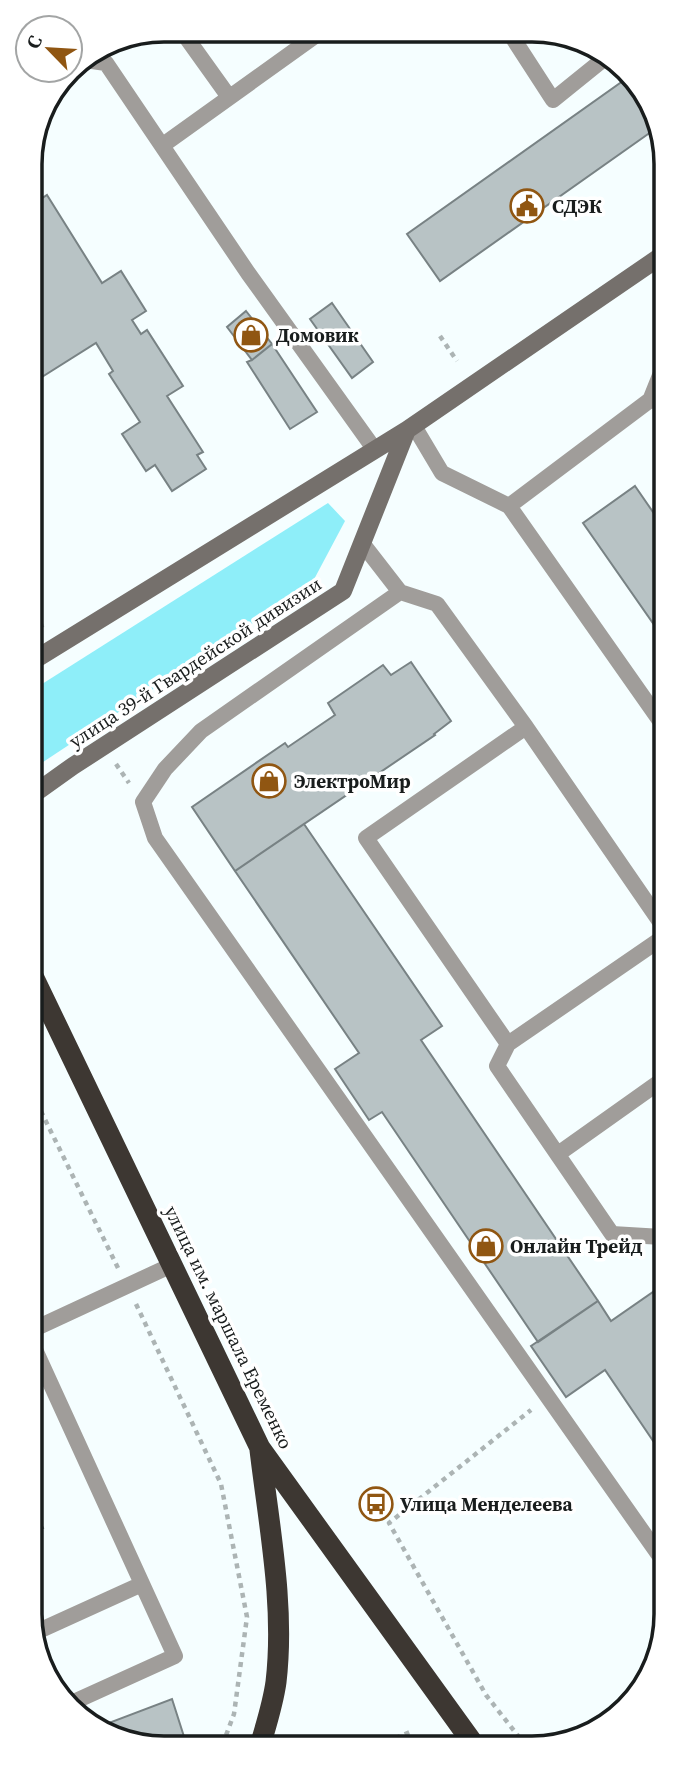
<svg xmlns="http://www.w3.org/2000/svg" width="696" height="1778" viewBox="0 0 696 1778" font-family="'Source Serif 4',serif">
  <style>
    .green { fill: #8eeef9 }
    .building { fill: #b8c3c5; stroke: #788284; stroke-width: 2 }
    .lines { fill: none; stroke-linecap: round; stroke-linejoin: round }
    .path { stroke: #acb4b4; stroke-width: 4.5; stroke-dasharray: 5 5; stroke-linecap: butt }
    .lane { stroke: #a09d9a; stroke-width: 16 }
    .secondary { stroke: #75706c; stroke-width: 18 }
    .highway { stroke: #3d3732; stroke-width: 21 }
    .labels { text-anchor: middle; stroke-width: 7; stroke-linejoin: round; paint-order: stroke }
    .poi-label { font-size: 19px; font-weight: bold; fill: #191d1d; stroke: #fff; text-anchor: start }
    .street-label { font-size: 19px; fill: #191d1d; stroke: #fff }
    .rim { fill: none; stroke: #191d1d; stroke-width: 3.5 }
  </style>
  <rect width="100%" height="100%" fill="#f5feff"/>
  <path class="green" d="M328,503l17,18 -34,64 -280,185v-79z"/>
  <path class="building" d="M248,30h19l-12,9z
    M630,76l28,51 -218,154 -33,-47z
    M47,195l55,88 19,-12 25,40 -14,9 9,14 6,-4 36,56 -16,10 36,56 -6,3 9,14 -34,22 -17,-26 -9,6 -24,-37 18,-12 -31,-48 4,-3 -17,-28 -62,39 -4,-5v-171z
    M332,303l41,59 -21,16 -42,-59z
    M246,311l26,33 -20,16 -25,-33z
    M272,344l45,68 -27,17 -43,-67 5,-2z
    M635,486l29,42v111l-81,-116z
    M411,662l40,59 -17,13 1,1 -200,136 -43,-64 93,-64 3,4 47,-32 -7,-12 55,-38 8,10z
    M304,824l138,202 -21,14 177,261 -60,41 -156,-230 -13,8 -34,-51 24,-16 -124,-182z
    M653,1292l12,18 1,150 -61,-90 -39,27 -35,-51 67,-45 13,20z
    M32,1505l11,23 -11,5z
    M172,1699l15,47h-49l-30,-16 -2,-6z"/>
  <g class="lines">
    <path class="path" d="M440,336l17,25
      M34,604l9,26
      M116,764l13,19
      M32,1093l86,175
      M136,1304l85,180 26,133 -13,97 -12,32
      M377,1746l33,-14
      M526,1746l-40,-51 -97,-172 142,-113"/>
    <path class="lane" d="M181,30l48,67
      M509,32l44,68 52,-42
      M85,60l21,3 142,210 127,177
      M163,145l159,-114
      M651,398l10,-25 3,-2
      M414,426l28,47 67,33 145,-109 10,14
      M509,506l156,222
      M362,543l38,49 -199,139 -36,38 -22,33 12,36 511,727
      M400,592l37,12 89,123
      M665,929l-139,-202 -160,111 142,206 157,-108
      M508,1044l-11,22 115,168 50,3 3,6
      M558,1154l107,-76
      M32,1330l140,-65
      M32,1343l143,313 -108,49
      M32,1634l110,-50"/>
    <path class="secondary" d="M31,662l376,-232 257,-176
      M31,796l42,-30 270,-175 64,-161"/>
    <path class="highway" d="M31,972l229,476 215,298
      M260,1450c9,76 25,156 16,232 -3,22 -10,43 -16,64"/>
  </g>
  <defs>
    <symbol id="civic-ring" viewBox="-11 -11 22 22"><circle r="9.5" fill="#fff" stroke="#905612" stroke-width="1.5"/><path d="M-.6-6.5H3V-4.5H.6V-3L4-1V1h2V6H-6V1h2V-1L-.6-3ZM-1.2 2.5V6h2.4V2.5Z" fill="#905612"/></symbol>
    <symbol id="shop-ring" viewBox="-11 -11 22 22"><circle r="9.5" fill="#fff" stroke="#905612" stroke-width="1.5"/><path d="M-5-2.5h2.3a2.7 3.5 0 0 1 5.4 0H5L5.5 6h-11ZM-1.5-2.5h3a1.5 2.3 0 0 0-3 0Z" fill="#905612"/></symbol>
    <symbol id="bus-ring" viewBox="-11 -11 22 22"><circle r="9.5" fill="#fff" stroke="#905612" stroke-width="1.5"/><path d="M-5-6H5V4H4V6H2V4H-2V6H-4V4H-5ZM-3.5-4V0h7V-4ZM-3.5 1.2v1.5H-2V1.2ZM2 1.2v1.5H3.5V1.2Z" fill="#905612"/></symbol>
  </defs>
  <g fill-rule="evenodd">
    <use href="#civic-ring" x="508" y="187" width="38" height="38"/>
    <use href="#shop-ring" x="232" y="316" width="38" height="38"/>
    <use href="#shop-ring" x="250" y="762" width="38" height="38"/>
    <use href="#shop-ring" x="467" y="1227" width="38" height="38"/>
    <use href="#bus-ring" x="357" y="1485" width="38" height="38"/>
  </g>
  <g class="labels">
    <g class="poi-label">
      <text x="552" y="213">СДЭК</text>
      <text x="276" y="342">Домовик</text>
      <text x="294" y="788">ЭлектроМир</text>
      <text x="510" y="1253">Онлайн Трейд</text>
      <text x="400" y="1511">Улица Менделеева</text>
    </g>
    <g class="street-label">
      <text transform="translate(195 662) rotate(-33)" y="7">улица 39-й Гвардейской дивизии</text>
      <text transform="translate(229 1327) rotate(64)" y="7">улица им. маршала Еременко</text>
    </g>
  </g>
  <path d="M0 0H696V1778H0ZM164 42H532A122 122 0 0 1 654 164V1614A122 122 0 0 1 532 1736H164A122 122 0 0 1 42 1614V164A122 122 0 0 1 164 42Z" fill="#fff" fill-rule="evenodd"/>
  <path class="rim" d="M164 42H532A122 122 0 0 1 654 164V1614A122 122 0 0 1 532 1736H164A122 122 0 0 1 42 1614V164A122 122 0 0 1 164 42Z"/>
  <g transform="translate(49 49) rotate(295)"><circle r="33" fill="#ffffff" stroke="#a3a5a5" stroke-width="2"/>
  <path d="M0-5L12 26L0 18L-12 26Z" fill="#905612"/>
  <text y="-10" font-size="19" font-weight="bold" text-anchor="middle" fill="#191d1d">С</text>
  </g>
</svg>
